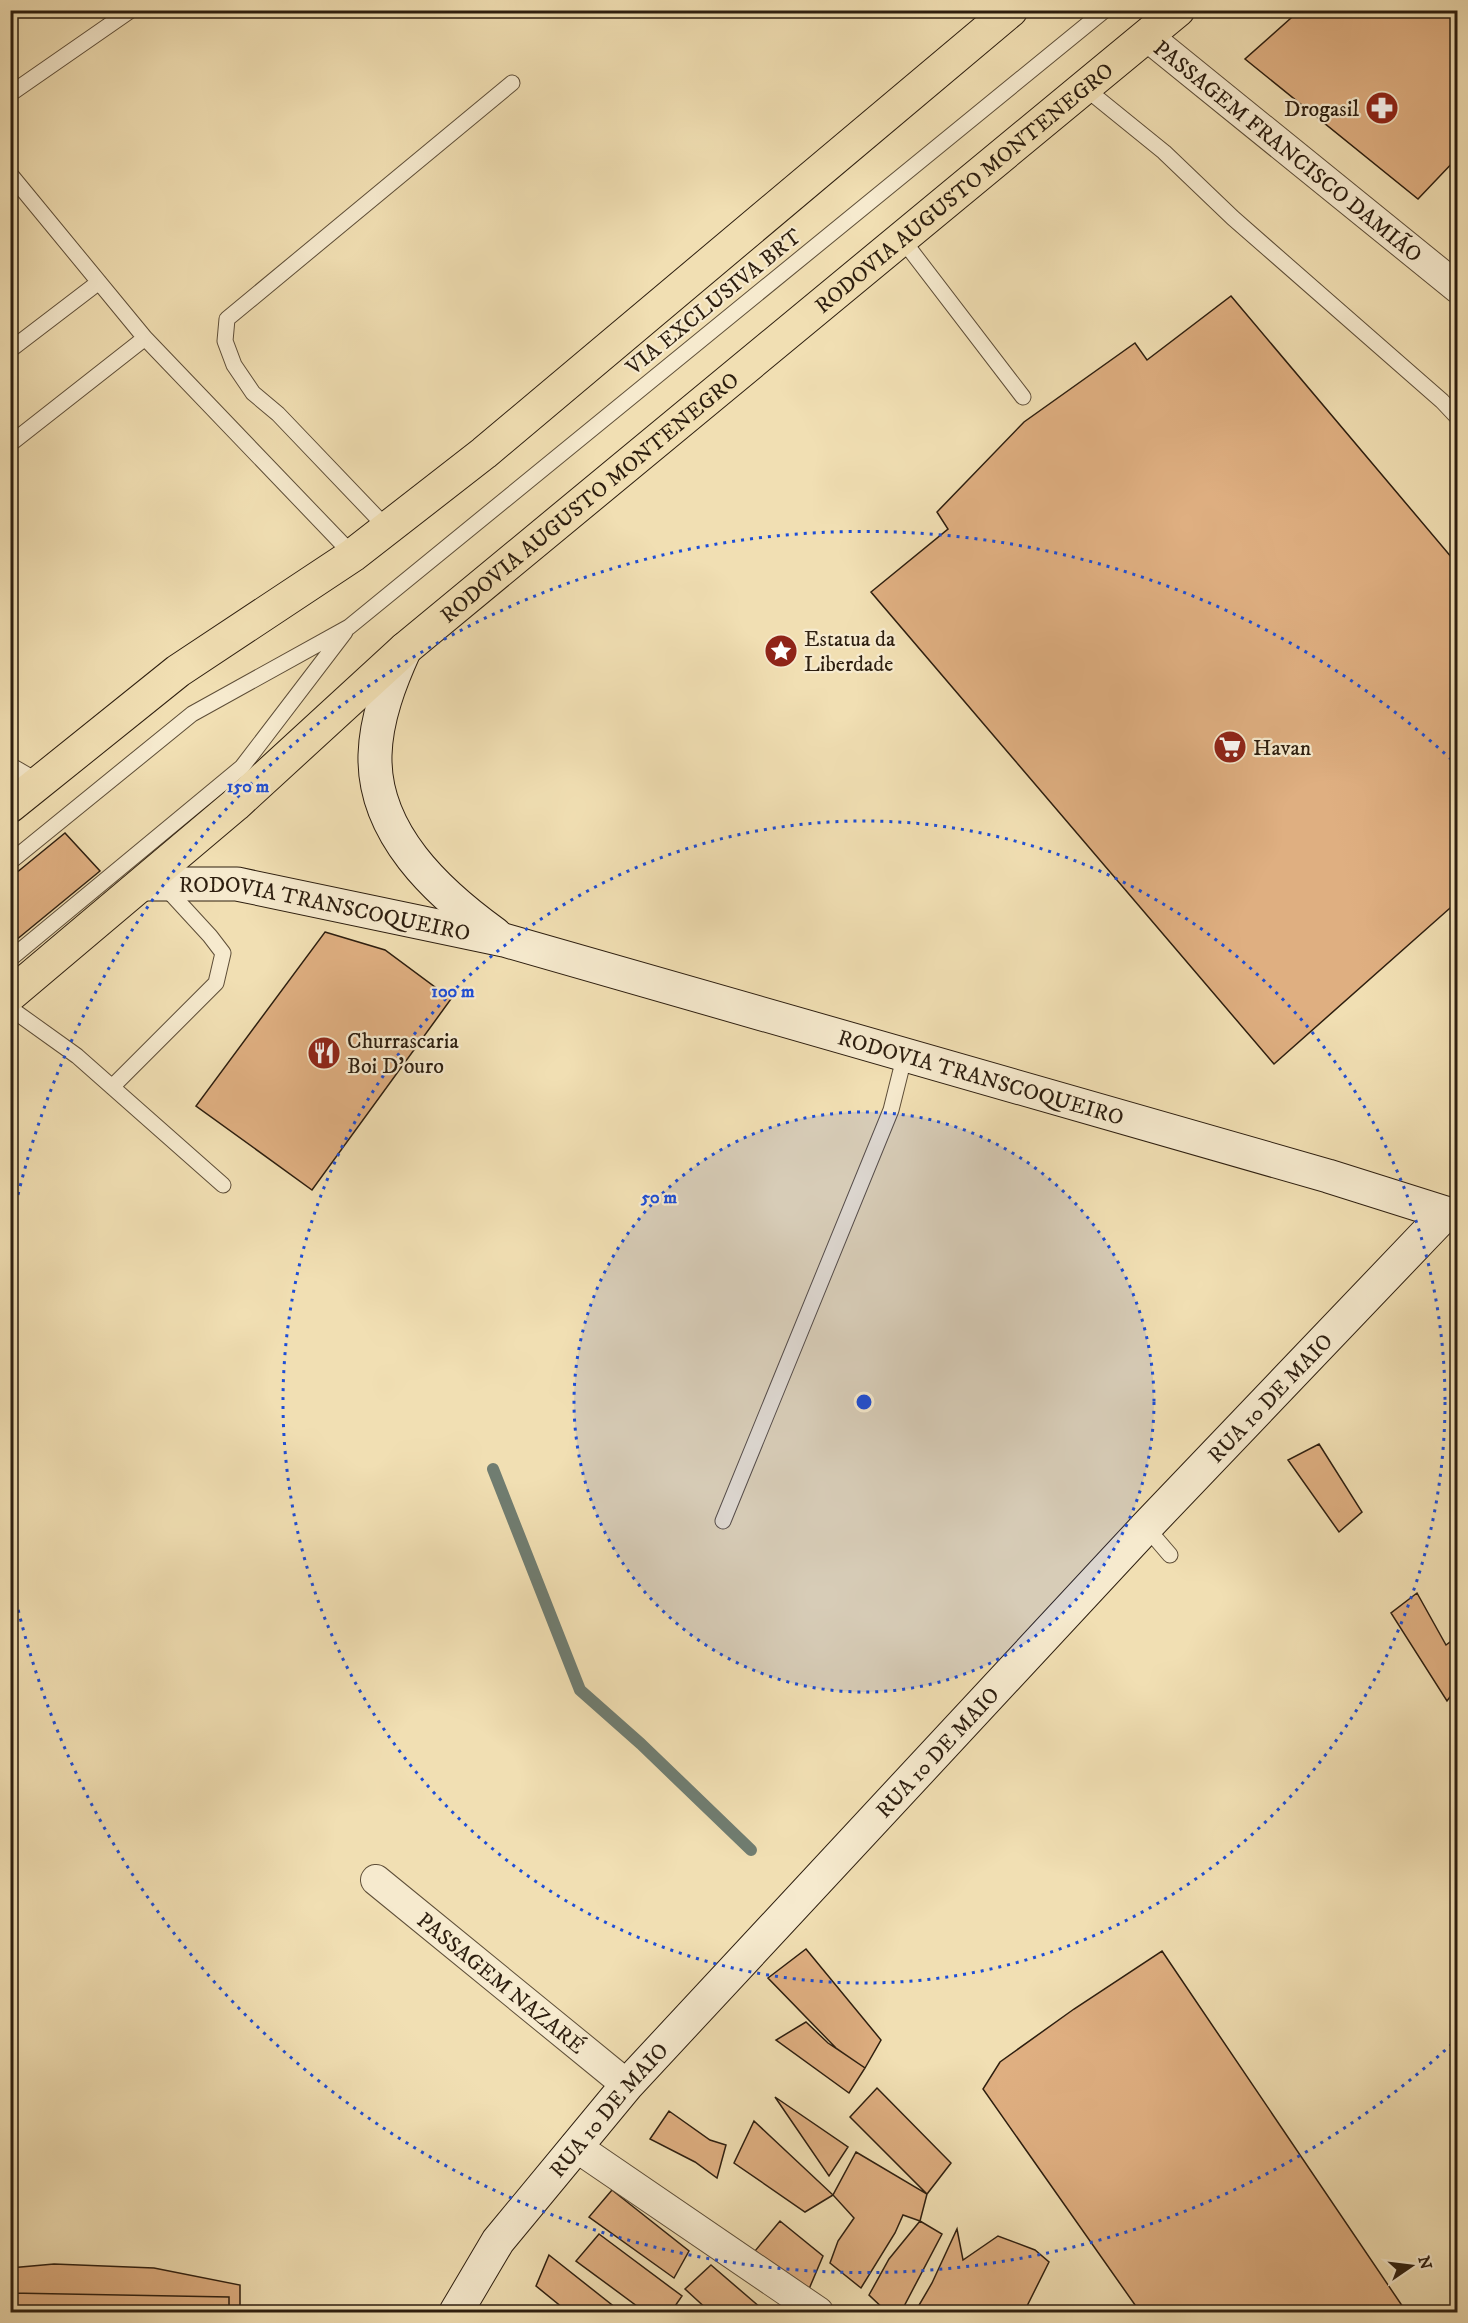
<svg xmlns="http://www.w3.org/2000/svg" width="1468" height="2323" viewBox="0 0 1468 2323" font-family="'IM FELL DW Pica',serif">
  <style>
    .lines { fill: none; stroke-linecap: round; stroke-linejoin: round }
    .stream { stroke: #707d71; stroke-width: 12 }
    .building { fill: #dfaf81; stroke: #2d1e0f; stroke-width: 1.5 }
    .service-casing { stroke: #5e4e38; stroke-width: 17 }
    .minor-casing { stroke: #5e4e38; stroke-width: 32 }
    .secondary-casing { stroke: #2d1e0f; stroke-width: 35 }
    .primary-casing { stroke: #2d1e0f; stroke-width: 35 }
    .service { stroke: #f6eace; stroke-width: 15 }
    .minor { stroke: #f6eace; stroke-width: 30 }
    .secondary { stroke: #f6eace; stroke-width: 33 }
    .primary { stroke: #f1dfb3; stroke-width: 33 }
    .ring { fill: none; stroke: #1d4ed8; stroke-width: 3; stroke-dasharray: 3 6 }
    .labels { text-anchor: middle; stroke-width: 4.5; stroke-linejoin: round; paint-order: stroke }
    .poi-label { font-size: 22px; fill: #2d1e0f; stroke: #f6eace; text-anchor: start }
    .street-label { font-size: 22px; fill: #2d1e0f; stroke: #f6eace }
    .centre { fill: #1d4ed8; stroke: #f6eace; stroke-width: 3 }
    .ring-label { font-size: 18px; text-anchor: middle; font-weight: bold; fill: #1d4ed8; stroke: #f6eace; stroke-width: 4.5; stroke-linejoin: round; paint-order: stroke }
  </style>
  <rect width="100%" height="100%" fill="#f1dfb3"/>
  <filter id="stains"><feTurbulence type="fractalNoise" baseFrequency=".00333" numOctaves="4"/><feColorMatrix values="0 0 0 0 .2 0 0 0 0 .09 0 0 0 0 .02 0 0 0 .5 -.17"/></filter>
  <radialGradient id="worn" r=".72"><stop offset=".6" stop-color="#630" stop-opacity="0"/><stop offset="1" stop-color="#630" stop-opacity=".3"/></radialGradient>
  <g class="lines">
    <path class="stream" d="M493,1469l87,221 61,54 110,106"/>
  </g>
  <path class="building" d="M1300,10l158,1v146l-40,42 -173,-140z
    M1231,296l227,269v336l-184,163 -403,-472 77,-63 -11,-17 87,-90 111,-79 12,17z
    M65,833l35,38 -90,74v-67z
    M325,932l60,18 66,49 -139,191 -116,-84z
    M1319,1444l43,68 -23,20 -51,-72z
    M1417,1593l29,52 12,-9v50l-11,15 -56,-88z
    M806,1949l75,91 -16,28 -29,-20 -68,-70z
    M1162,1951l243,359 -4,2h-261l-157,-223 17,-27 74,-53z
    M806,2022l22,21 37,25 -16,25 -73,-53z
    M877,2088l74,75 -24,31 -77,-77z
    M775,2097l73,50 -19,29z
    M669,2111l41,29 16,5 -9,33 -22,-16 -45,-23z
    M754,2121l79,74 -28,17 -71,-49z
    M856,2152l71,42 -7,27 -17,-6 -8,18 -34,55 -31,-25 8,-22 16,-23 -21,-23z
    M612,2190l77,61 -15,27 -85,-61z
    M780,2221l43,35 -14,33 -54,-38z
    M920,2221l22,13 -41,78h-14l-18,-17 20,-36z
    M957,2229l6,31 35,-24 37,14 14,12 -25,50h-109l17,-29z
    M599,2234l83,62 -11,16h-26l-69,-51z
    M549,2255l72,57h-53l-32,-26z
    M54,2264l100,4 86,17v27h-230v-44z
    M711,2265l50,43 -4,4h-47l-25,-23z
    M10,2293l219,4v15h-219z"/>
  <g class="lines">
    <defs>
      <path id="service" d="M1085,88l79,64 69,66 209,183 16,17
        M10,94l121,-84
        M10,174l135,164 208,217
        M902,239l121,158
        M10,350l89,-68
        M10,444l135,-106
        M387,528l-109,-114 -25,-21 -19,-28 -9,-24 2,-22 285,-236
        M10,765l31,18
        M10,862l182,-148 157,-87 756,-617
        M10,959l232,-192 103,-135
        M10,1008l67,48 146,129
        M112,1087l104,-104 7,-30 -13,-17 -46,-50
        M723,1521l168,-411 14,-56
        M1146,1527l24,28"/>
      <g id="minor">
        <path id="s1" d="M1147,36l311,252"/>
        <path id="s2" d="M376,1880l251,205"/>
        <path d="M575,2146l243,166"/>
      </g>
      <g id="secondary">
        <path d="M405,649c-15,33 -29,69 -30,106 -2,78 62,137 120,179"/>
        <path id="s3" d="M144,884h93l267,56 824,236 130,41"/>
        <path id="s4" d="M456,2312l42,-71 129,-156 519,-558 299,-313"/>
      </g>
      <g id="primary">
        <path d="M10,806l168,-135 175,-116 131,-102 527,-443"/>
        <path id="s5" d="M10,995l225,-190 170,-156 773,-639"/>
      </g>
    </defs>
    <use href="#service" class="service-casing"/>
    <use href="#minor" class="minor-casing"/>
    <use href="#secondary" class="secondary-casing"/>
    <use href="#primary" class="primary-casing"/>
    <use href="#service" class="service"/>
    <use href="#minor" class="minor"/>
    <use href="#secondary" class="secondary"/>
    <use href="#primary" class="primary"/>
  </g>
  <circle cx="864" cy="1402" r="290" fill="#1d4ed8" fill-opacity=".12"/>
  <g class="ring">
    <circle cx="864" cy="1402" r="290"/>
    <circle cx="864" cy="1402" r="581"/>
    <path d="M1452 2044A871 871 0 0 1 12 1583M12 1221A871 871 0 0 1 1452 760"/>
  </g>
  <defs>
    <symbol id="pharmacy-disc" viewBox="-11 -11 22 22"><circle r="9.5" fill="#8f2418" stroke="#f6eace"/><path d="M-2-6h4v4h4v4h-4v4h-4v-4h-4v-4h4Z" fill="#fff"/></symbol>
    <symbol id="sight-disc" viewBox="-11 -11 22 22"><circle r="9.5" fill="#8f2418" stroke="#f6eace"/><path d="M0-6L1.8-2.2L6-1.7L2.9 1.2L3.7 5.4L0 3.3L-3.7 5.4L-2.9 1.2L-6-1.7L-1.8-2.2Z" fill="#fff"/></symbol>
    <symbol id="supermarket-disc" viewBox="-11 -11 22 22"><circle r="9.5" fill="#8f2418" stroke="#f6eace"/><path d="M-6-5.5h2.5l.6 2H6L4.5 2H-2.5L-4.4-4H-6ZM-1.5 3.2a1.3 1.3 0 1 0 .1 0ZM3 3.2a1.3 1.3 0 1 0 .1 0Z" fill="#fff"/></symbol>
    <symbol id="restaurant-disc" viewBox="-11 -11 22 22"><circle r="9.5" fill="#8f2418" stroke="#f6eace"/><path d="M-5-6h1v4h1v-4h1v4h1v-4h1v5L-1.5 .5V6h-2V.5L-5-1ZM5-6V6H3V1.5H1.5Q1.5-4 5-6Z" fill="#fff"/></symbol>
  </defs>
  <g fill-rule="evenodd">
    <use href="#pharmacy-disc" x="1363" y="89" width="38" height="38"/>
    <use href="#sight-disc" x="762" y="632" width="38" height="38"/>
    <use href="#supermarket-disc" x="1211" y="728" width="38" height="38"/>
    <use href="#restaurant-disc" x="305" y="1034" width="38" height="38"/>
  </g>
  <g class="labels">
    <g class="poi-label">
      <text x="1359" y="116" text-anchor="end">Drogasil</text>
      <text x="804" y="646">Estatua da<tspan x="804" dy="25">Liberdade</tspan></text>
      <text x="1253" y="755">Havan</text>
      <text x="347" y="1048">Churrascaria<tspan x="347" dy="25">Boi D'ouro</tspan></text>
    </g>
    <g class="street-label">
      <text dy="8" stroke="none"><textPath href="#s1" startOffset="182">PASSAGEM FRANCISCO DAMIÃO</textPath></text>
      <text dy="8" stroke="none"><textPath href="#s5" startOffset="1250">RODOVIA AUGUSTO MONTENEGRO</textPath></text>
      <text transform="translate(713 301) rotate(-39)" y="8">VIA EXCLUSIVA BRT</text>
      <text dy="8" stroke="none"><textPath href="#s5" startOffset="764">RODOVIA AUGUSTO MONTENEGRO</textPath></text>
      <text dy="8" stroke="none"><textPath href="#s3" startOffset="183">RODOVIA TRANSCOQUEIRO</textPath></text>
      <text dy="8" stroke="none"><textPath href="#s3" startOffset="862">RODOVIA TRANSCOQUEIRO</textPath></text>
      <text dy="8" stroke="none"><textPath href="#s4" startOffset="1226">RUA 10 DE MAIO</textPath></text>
      <text dy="8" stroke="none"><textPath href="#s4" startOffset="740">RUA 10 DE MAIO</textPath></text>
      <text dy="8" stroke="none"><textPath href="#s2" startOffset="162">PASSAGEM NAZARÉ</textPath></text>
      <text dy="8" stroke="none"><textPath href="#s4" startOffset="254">RUA 10 DE MAIO</textPath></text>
    </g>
  </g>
  <circle cx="864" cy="1402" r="9" class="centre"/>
  <g class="ring-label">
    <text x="248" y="792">150 m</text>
    <text x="453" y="997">100 m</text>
    <text x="659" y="1203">50 m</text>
  </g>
  <rect width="1468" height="2323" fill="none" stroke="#f1dfb3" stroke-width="36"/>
  <rect x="12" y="12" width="1444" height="2299" fill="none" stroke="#2d1e0f" stroke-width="3"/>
  <rect x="18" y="18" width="1432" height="2287" fill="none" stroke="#2d1e0f" stroke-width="1.5"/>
  <g transform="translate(1411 2266) rotate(76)" stroke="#f6eace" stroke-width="4.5" paint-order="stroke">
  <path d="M0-4.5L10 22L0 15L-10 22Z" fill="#2d1e0f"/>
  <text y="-9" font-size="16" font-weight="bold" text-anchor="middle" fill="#2d1e0f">N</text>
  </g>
  <rect width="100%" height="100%" filter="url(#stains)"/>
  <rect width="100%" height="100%" fill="url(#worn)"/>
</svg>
